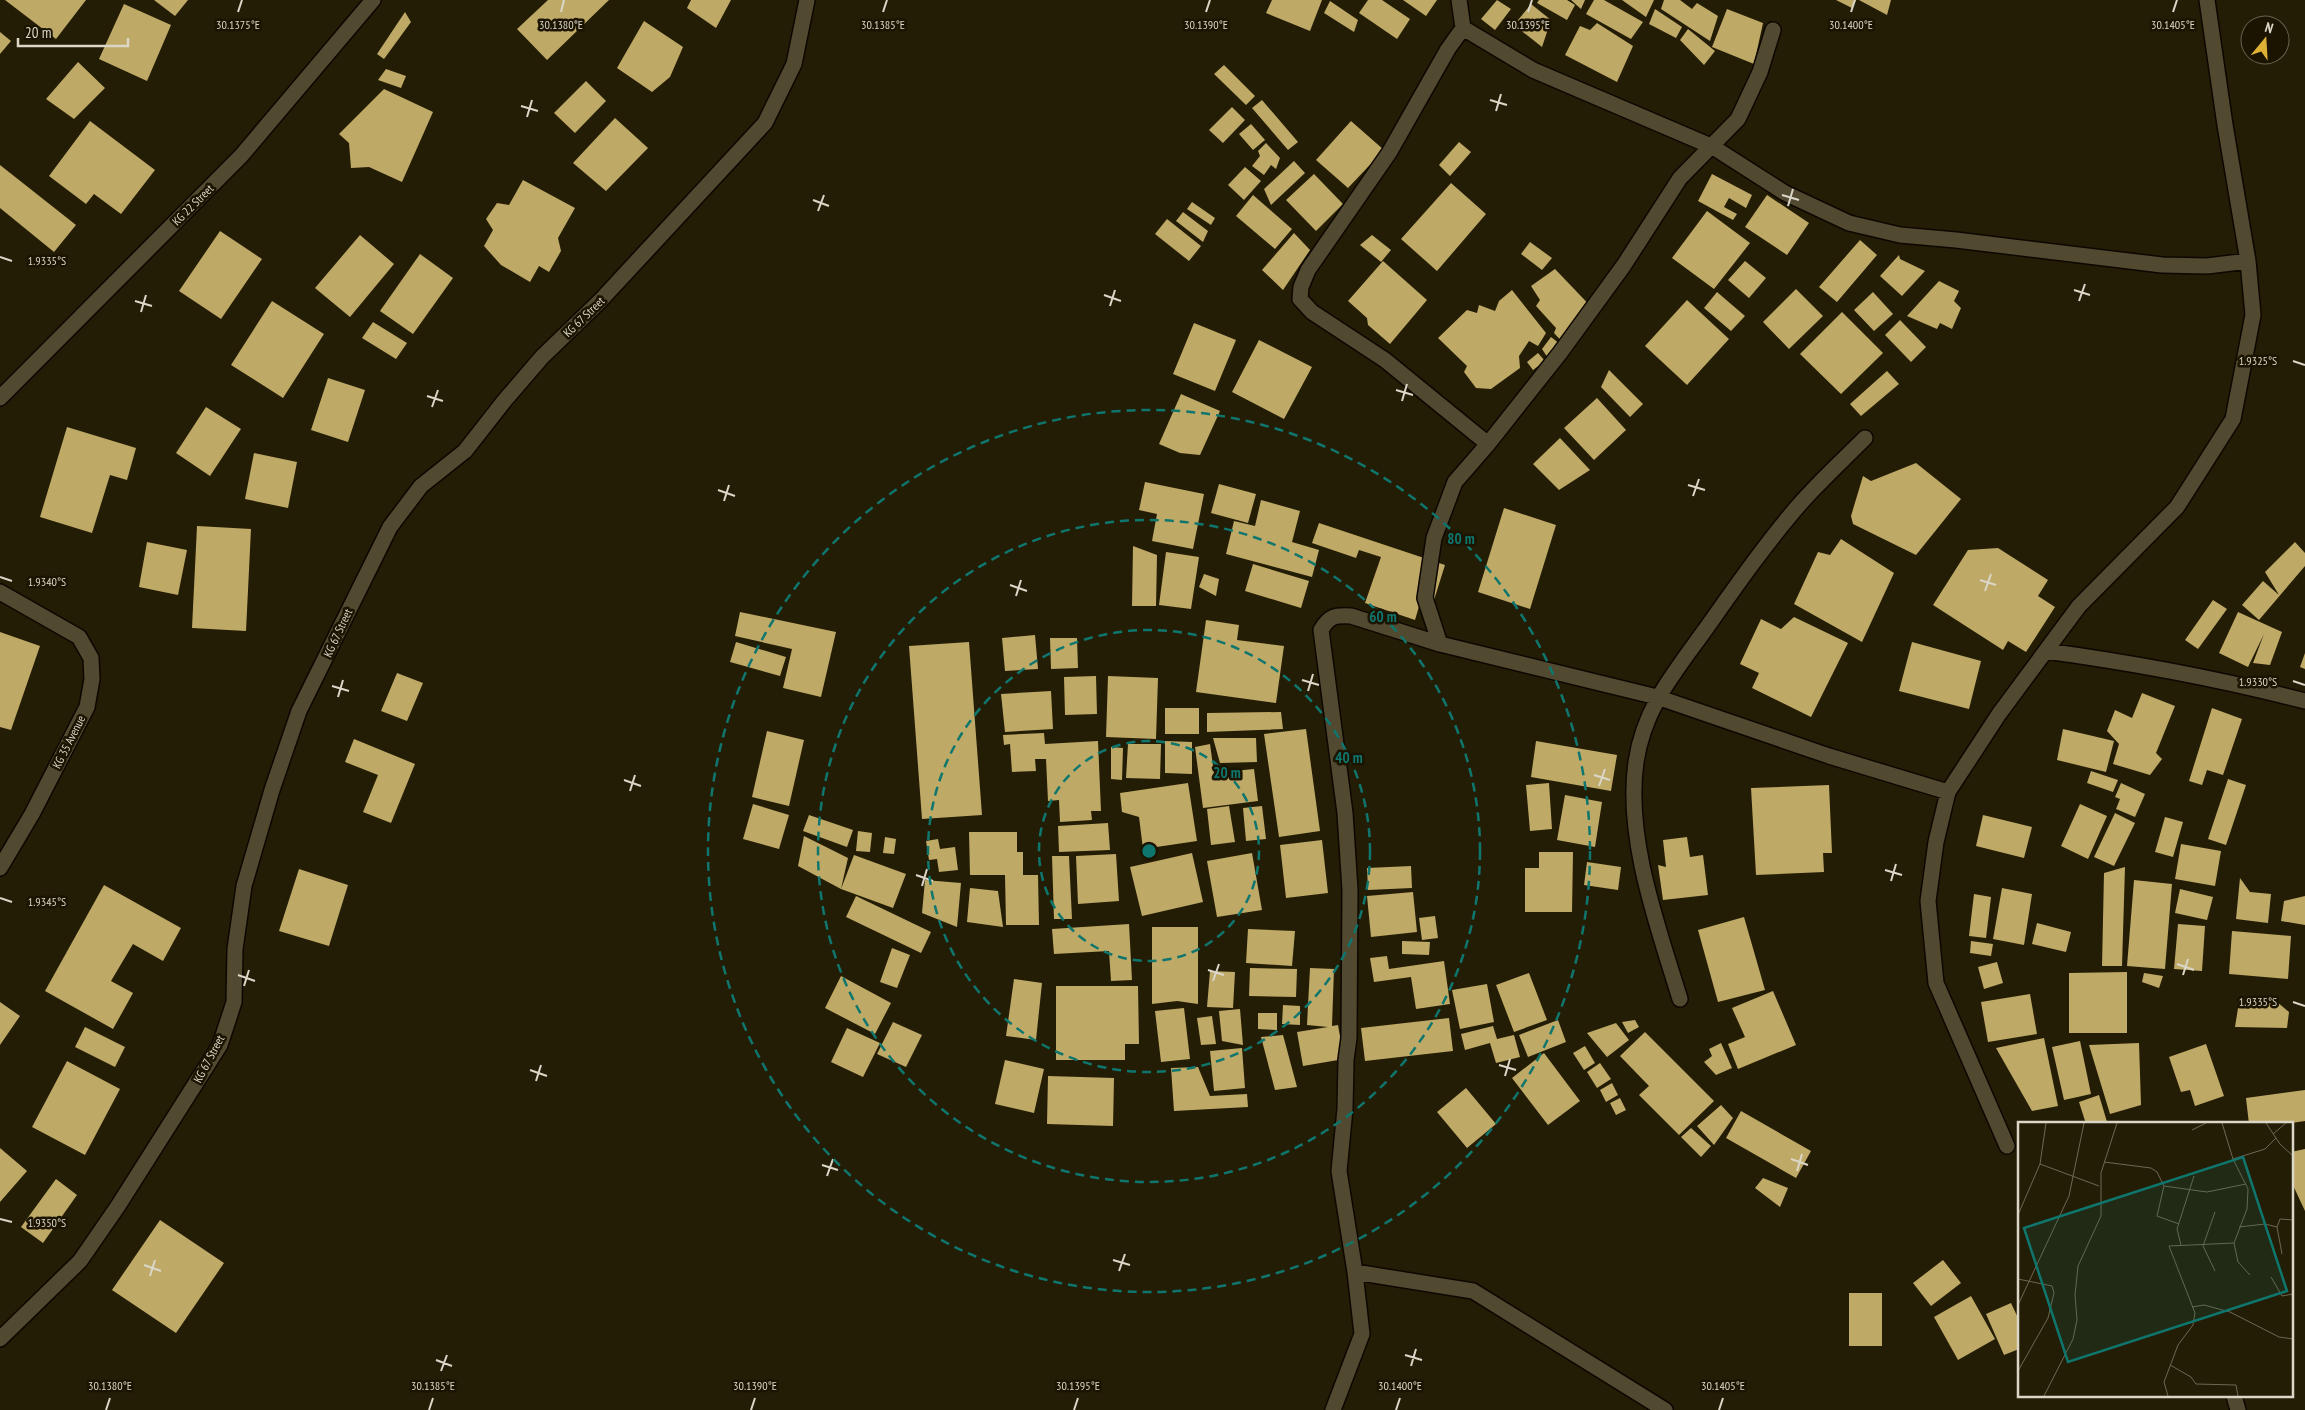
<svg xmlns="http://www.w3.org/2000/svg" width="2305" height="1410" viewBox="0 0 2305 1410" font-family="'PT Sans Narrow',sans-serif">
  <style>
    .building { fill: #bfa966 }
    .lines { fill: none; stroke-linecap: round; stroke-linejoin: round }
    .street-casing { stroke: #0d0700; stroke-width: 18 }
    .street { stroke: #514930; stroke-width: 15 }
    .ticks { fill: none; stroke: #dad6c8; stroke-width: 2 }
    .ring { fill: none; stroke: #0f766e; stroke-width: 2.5; stroke-dasharray: 9 6 }
    .labels { text-anchor: middle; stroke-width: 5; stroke-linejoin: round; paint-order: stroke }
    .street-label { font-size: 12px; fill: #dad6c8; stroke: #1b1400 }
    .inset-road { fill: none; stroke: #6d6754; stroke-width: 1 }
    .view { fill: #0f766e; fill-opacity: 0.15; stroke: #0f766e; stroke-width: 2.5 }
    .inset-edge { fill: none; stroke: #dad6c8; stroke-width: 2.5 }
    .ticks-label { font-size: 12px; text-anchor: middle; fill: #dad6c8; stroke: #1b1400; stroke-width: 5; stroke-linejoin: round; paint-order: stroke }
    .centre { fill: #0f766e; stroke: #1b1400; stroke-width: 2.5 }
    .ring-label { font-size: 15px; text-anchor: middle; font-weight: bold; fill: #0f766e; stroke: #1b1400; stroke-width: 5; stroke-linejoin: round; paint-order: stroke }
  </style>
  <rect width="100%" height="100%" fill="#241d06"/>
  <path class="building" d="M5,0h81l-30,39z
    M154,0h34l-13,16z
    M548,0h61l-62,60 -30,-31z
    M691,0h40l-15,28 -29,-20z
    M1272,0h50l-12,31 -44,-18z
    M1368,0h14l28,19 -13,20 -38,-26z
    M1403,0h34l-11,16z
    M1497,0l14,9 -16,21 -14,-11z
    M1539,0h28l8,5 -8,15 -30,-17z
    M1571,0h14l-4,9z
    M1594,0h10l39,22 -12,17 -45,-25z
    M1622,0h32l-8,17z
    M1664,0h16l12,9 5,-6 21,13 -8,25 -49,-32z
    M1836,0h20l-4,8z
    M1859,0h32l-4,15z
    M1330,1l28,19 -4,12 -30,-19z
    M124,4l47,21 -24,56 -48,-22z
    M1531,4l20,16 -9,27 -28,-22z
    M1655,9l27,18 -6,11 -27,-14z
    M1727,9l36,14 -9,41 -42,-17z
    M405,12l6,10 -27,37 -7,-5z
    M644,21l39,26 -13,30 -18,15 -35,-24z
    M1597,23l36,23 -16,36 -52,-27 15,-29 10,4z
    M1688,29l27,22 -11,14 -24,-25z
    M0,32l11,9 -11,13z
    M78,62l27,26 -31,31 -28,-20z
    M1224,65l31,31 -9,9 -32,-31z
    M386,69l20,7 -5,12 -23,-8z
    M586,81l20,20 -31,32 -21,-20z
    M384,89l49,23 -31,70 -33,-15 -18,1 -2,-25 -10,-9z
    M1262,100l36,42 -10,8 -36,-42z
    M1232,107l13,13 -22,23 -14,-13z
    M615,118l33,30 -42,43 -33,-28z
    M90,121l65,49 -34,44 -27,-20 -8,10 -37,-28z
    M1351,121l33,29 -36,38 -32,-28z
    M1251,124l14,16 -12,10 -14,-16z
    M1459,142l12,10 -21,24 -11,-11z
    M1266,143l14,15 -4,11 -5,-4 -7,10 -12,-9 8,-10 -2,-5z
    M1294,161l11,12 -34,32 -7,-16z
    M0,165l76,60 -22,27 -54,-44z
    M1245,167l16,14 -17,19 -16,-15z
    M1314,174l29,30 -27,27 -30,-31z
    M1712,174l40,21 -6,13 -17,-10 -5,9 13,7 -4,6 -35,-19z
    M523,180l52,28 -17,30 3,13 -12,21 -10,-6 -9,16 -29,-17 -17,-19 9,-16 -7,-11 11,-16 12,2z
    M1451,183l35,31 -49,57 -36,-32z
    M1253,195l39,34 -17,20 -39,-33z
    M1767,195l42,28 -22,32 -42,-28z
    M1192,202l23,16 -4,7 -24,-16z
    M1707,211l43,32 -36,46 -42,-31z
    M1183,212l25,19 -5,11 -27,-21z
    M1167,219l34,27 -12,15 -34,-27z
    M220,231l42,28 -41,60 -42,-28z
    M1294,233l16,17 -27,40 -21,-20z
    M360,235l34,29 -44,53 -35,-29z
    M1372,235l19,15 -10,12 -21,-17z
    M1860,240l17,15 -40,47 -18,-15z
    M1530,242l22,16 -10,12 -21,-16z
    M420,254l33,24 -40,56 -33,-23z
    M1899,255l1,4 25,12 -23,25 -22,-20z
    M1383,261l44,39 -37,44 -22,-19 -1,-7 -19,-17z
    M1745,261l21,17 -17,20 -21,-18z
    M1555,269l43,45 -30,34 -14,-15 2,-5 -20,-22 4,-6 -9,-14z
    M1939,281l20,10 -5,10 7,7 -9,21 -12,-6 -3,6 -30,-13z
    M1796,289l27,27 -34,33 -26,-27z
    M1512,290l34,43 -8,13 -9,-5 -10,15 1,12 -29,21 -15,-1 -12,-16 3,-6 -29,-28 29,-28 10,3 2,-8 16,6 4,-10z
    M1717,292l28,24 -14,15 -27,-23z
    M1873,292l20,22 -19,17 -20,-21z
    M1687,300l42,39 -42,46 -42,-39z
    M272,301l52,33 -41,64 -52,-33z
    M1842,312l41,41 -42,41 -41,-40z
    M1900,320l26,27 -15,15 -26,-27z
    M373,322l34,21 -11,16 -34,-21z
    M1194,323l42,17 -21,51 -42,-17z
    M1551,337l9,7 -12,14 -6,-9z
    M1259,340l53,27 -28,52 -52,-27z
    M1538,353l7,8 -12,9 -6,-8z
    M1609,370l34,34 -13,13 -29,-30z
    M1887,371l12,13 -38,32 -11,-12z
    M328,378l37,12 -17,52 -37,-12z
    M1181,394l39,17 -20,44 -20,-2 -21,-9z
    M1597,398l29,32 -32,30 -30,-32z
    M206,407l35,22 -31,47 -34,-23z
    M67,427l69,21 -9,32 -17,-5 -18,58 -52,-16z
    M1560,438l30,32 -31,20 -26,-26z
    M254,453l43,9 -9,46 -43,-9z
    M1916,463l45,36 -45,56 -63,-31 -2,-8 12,-40 8,5z
    M1145,482l59,12 -11,55 -41,-8 5,-27 -18,-4z
    M1219,484l37,10 -8,29 -37,-10z
    M1261,500l39,11 -8,31 27,8 -7,27 -86,-23 8,-33 21,5z
    M1504,508l52,17 -26,84 -52,-17z
    M1319,523l126,42 -11,35 -12,-4 -7,24 -50,-17 16,-46 -22,-7 -3,8 -44,-15z
    M197,526l54,3 -5,102 -54,-3z
    M1841,539l53,34 -32,69 -68,-38 24,-52 12,3z
    M147,542l40,8 -9,45 -39,-8z
    M2295,542l10,11v13l-46,54 -17,-15 21,-24 16,14 -14,-23z
    M1133,546l24,9 -1,51h-24z
    M1998,548l50,32 -10,16 17,11 -29,45 -18,-11 -5,9 -70,-45 35,-55z
    M1166,552l33,5 -8,52 -32,-4z
    M1253,564l56,17 -8,27 -56,-17z
    M1204,574l15,5 -3,17 -17,-9z
    M2213,600l14,9 -29,40 -13,-9z
    M740,612l96,20 -15,65 -38,-9 9,-39 -57,-13z
    M2238,612l44,20 -12,33 -17,-2 11,-29 -16,33 -29,-14z
    M1794,617l54,26 -37,74 -59,-29 7,-15 -19,-9 21,-45 20,10z
    M1206,620l33,5 -2,15 47,6 -8,57 -80,-11z
    M0,632l40,14 -29,84 -11,-3z
    M1035,635l3,34 -33,2 -3,-33z
    M1050,638h27l1,30 -27,1z
    M736,642l50,15 -6,19 -50,-14z
    M969,642l13,173 -60,4 -13,-173z
    M1912,642l69,19 -12,48 -70,-18z
    M2305,653v16l-5,-2z
    M397,673l26,10 -16,38 -26,-10z
    M1096,676l1,38 -32,1 -1,-38z
    M1108,676l50,2 -2,61 -50,-2z
    M1051,691l2,38 -48,3 -4,-38z
    M2142,693l33,13 -19,47 6,6 -12,16 -37,-11 6,-20 -12,-13 8,-21 17,8z
    M1165,708h34v26h-34z
    M2212,708l30,11 -19,56 -16,-5 -5,15 -13,-4z
    M1281,712l2,17 -76,3v-19z
    M1306,729l14,102 -41,6 -15,-103z
    M2063,729l51,12 -8,31 -49,-12z
    M767,731l37,9 -15,66 -37,-9z
    M1044,733l1,11 53,-3 3,70h-10l1,9 -32,2 -1,-22 -11,1 -2,-42h-11l1,12 -24,1 -2,-28 -6,1 -1,-10z
    M1213,738h43l1,24 -37,1z
    M354,739l61,25 -24,59 -28,-11 15,-37 -33,-13z
    M1165,741l27,1v32l-27,-1z
    M1536,741l81,14 -6,36 -80,-14z
    M1128,744h33l-1,35 -34,-1z
    M1210,744l4,29 40,-4 4,32 -55,7 -8,-61z
    M1111,747l12,1 -1,32 -11,-1z
    M2091,771l27,9 -5,12 -26,-9z
    M2228,779l18,6 -20,60 -18,-6z
    M1188,783l9,58 -54,8 -4,-32 -17,-5 -2,-19z
    M1549,783l3,46 -22,2 -4,-46z
    M2121,783l24,11 -10,23 -19,-8 4,-10 -5,-2z
    M1829,785l3,68h-9l1,19 -68,3 -5,-87z
    M1565,795l37,7 -7,45 -38,-7z
    M753,804l36,11 -10,34 -36,-10z
    M2080,804l27,12 -19,43 -27,-13z
    M1229,806l6,36 -24,3 -4,-36z
    M1262,806l4,33 -20,2 -3,-33z
    M2115,813l20,10 -21,43 -20,-9z
    M809,815l44,15 -6,17 -44,-16z
    M1983,815l49,12 -8,31 -48,-12z
    M2165,817l18,5 -10,35 -18,-5z
    M1108,823l2,27 -51,2 -1,-26z
    M858,831l14,2 -2,19 -14,-1z
    M969,832h48v20h6v23h15l1,50h-33l-1,-50h-35z
    M804,836l44,22 -7,31 -43,-23z
    M885,837l11,2 -2,15 -11,-1z
    M1687,837l3,20 13,-2 5,40 -45,5 -5,-35 8,2 -3,-27z
    M938,839l2,10 15,-2 3,23 -19,2 -2,-13 -8,1 -3,-19z
    M1322,840l6,53 -42,5 -6,-53z
    M2181,844l40,7 -6,35 -40,-7z
    M1539,852h34l-1,60h-47v-44h14z
    M1192,853l11,49 -61,14 -12,-49z
    M1252,853l10,57 -45,7 -10,-56z
    M1116,854l3,47 -41,3 -2,-48z
    M854,855l52,19 -13,34 -52,-19z
    M1052,856h17l3,63h-18z
    M1587,862l34,5 -3,23 -34,-5z
    M1411,866l1,22 -44,2 -1,-22z
    M2125,867l-3,99h-20l2,-93z
    M299,869l49,16 -19,61 -50,-15z
    M2240,878l10,14 21,2 -3,29 -32,-4z
    M925,880l36,3 -4,44 -35,-14z
    M2134,880l38,4 -7,85 -38,-3z
    M104,885l77,43 -18,33 -30,-17 -22,37 22,12 -20,36 -68,-38z
    M970,888l28,3 5,36 -36,-5z
    M2002,888l30,6 -8,51 -31,-6z
    M2180,889l33,8 -6,23 -32,-7z
    M1413,892l4,40 -46,5 -4,-41z
    M1974,894l17,3 -5,41 -17,-2z
    M856,896l75,36 -10,21 -75,-36z
    M2305,896v29l-24,-4 3,-20z
    M1435,916l3,22 -16,2 -3,-22z
    M1744,917l21,73 -47,12 -20,-72z
    M2037,923l34,9 -5,20 -34,-8z
    M1129,924l3,56 -21,1 -2,-30 -55,3 -2,-25z
    M2178,924l27,2 -3,45 -28,-2z
    M1152,927h46v77l-21,-3 -25,3z
    M1248,929l47,2 -3,35 -46,-3z
    M2232,931l59,5 -3,43 -59,-5z
    M1402,941l28,1 -1,13 -27,-1z
    M1971,941l22,3 -2,12 -21,-3z
    M892,948l18,7 -13,33 -17,-6z
    M1387,956l2,13 55,-8 6,43 -34,5 -5,-32 -37,5 -4,-24z
    M1997,962l6,21 -19,6 -6,-22z
    M1250,968l47,1 -1,28 -47,-1z
    M1310,968l24,1 -2,57 6,-1 6,34 -41,7 -6,-34 31,-5 -21,-2z
    M1210,971l25,1 -2,36 -26,-1z
    M2127,972v61h-58v-60z
    M1529,973l18,47 -33,12 -18,-47z
    M2144,973l19,3 -4,12 -17,-6z
    M841,976l50,27 -16,31 -50,-26z
    M1014,979l28,4 -6,57 -30,-4z
    M1487,984l7,38 -34,7 -8,-39z
    M1056,986h82l1,58h-14v16h-69z
    M1773,991l23,54 -58,24 -10,-25 17,-7 -13,-29z
    M2030,994l7,40 -49,8 -7,-40z
    M2276,1001l13,11 -2,16 -52,-1 4,-25z
    M0,1002l20,14 -20,29z
    M1283,1005l17,1v19l-18,-1z
    M1184,1008l6,51 -29,3 -6,-51z
    M1240,1009l3,36 -21,-4 -3,-30z
    M1258,1013h19v17l-19,-1z
    M1212,1016l4,28 -15,1 -4,-27z
    M1449,1018l4,33 -88,10 -4,-33z
    M1558,1020l8,22 -38,15 -9,-22z
    M1635,1020l4,7 -11,6 -6,-11z
    M893,1022l29,13 -16,32 -29,-13z
    M1616,1023l13,17 -22,17 -20,-24z
    M1493,1026l4,13 17,-4 6,22 -24,6 -6,-20 -25,7 -4,-16z
    M85,1027l40,20 -10,20 -40,-20z
    M847,1028l33,15 -17,34 -32,-15z
    M1645,1032l69,69 -35,34 -40,-40 10,-9 -29,-30z
    M1283,1035l14,52 -22,3 -14,-53z
    M2044,1038l14,68 -26,5 -36,-63z
    M2080,1041l11,53 -27,6 -12,-53z
    M1721,1043l11,25 -16,7 -12,-13 8,-6 -3,-7z
    M2139,1043l2,62 -31,9 -21,-69z
    M2206,1044l18,52 -29,10 -5,-16 -9,2 -12,-35z
    M1585,1046l10,17 -11,7 -11,-17z
    M1242,1048l3,40 -31,3 -4,-40z
    M1544,1053l36,48 -32,24 -36,-47z
    M1005,1060l39,9 -10,44 -39,-9z
    M67,1061l53,28 -35,66 -53,-28z
    M1600,1063l11,16 -14,9 -10,-16z
    M1198,1067l12,29 37,-2 1,13 -74,4 -3,-43z
    M1048,1076l66,2 -1,48 -66,-2z
    M1612,1083l6,12 -12,7 -6,-12z
    M1466,1088l30,36 -29,24 -30,-36z
    M2305,1090v31l-21,3h-35l-3,-26z
    M2099,1095l8,27 -21,2 -7,-22z
    M1620,1098l6,12 -10,5 -6,-12z
    M1721,1105l12,13 -19,27 -17,-19z
    M1741,1111l70,40 -15,27 -70,-40z
    M1691,1128l20,18 -10,11 -20,-20z
    M0,1148l27,23 -27,31z
    M2305,1149v62l-14,-30v-29z
    M1763,1178l25,10 -8,19 -25,-19z
    M56,1179l21,16 -34,48 -22,-16z
    M160,1220l64,43 -48,70 -64,-43z
    M1943,1260l18,23 -30,23 -18,-23z
    M1849,1293h33v53h-33z
    M1971,1296l24,43 -37,21 -24,-43z
    M2011,1303l8,17v29l-15,6 -18,-41z"/>
  <g class="lines">
    <defs>
      <path id="street" d="M1459,0l4,28
        M0,398l241,-242 132,-156
        M1488,444l-103,-84 -73,-48 -12,-13 1,-12 7,-17 81,-117 59,-104 15,-21 70,42 180,77 72,46 64,30 51,12 56,5 206,25 45,1 41,-5
        M0,592l79,45 12,21 1,21 -5,28 -55,107 -32,54
        M1440,644l-15,-46 9,-60 21,-56 33,-38 72,-91 64,-88 56,-87 58,-59 22,-47 13,-42
        M2046,651c88,12 174,28 259,50
        M1680,999c-22,-72 -55,-161 -44,-237 8,-54 38,-89 69,-132 29,-41 61,-87 94,-125 20,-23 44,-45 66,-67
        M2007,1146l-71,-163 -8,-82 8,-59 12,-50 51,-78 80,-108 98,-99 56,-88 20,-104 -5,-54 -23,-136 -18,-125
        M1355,1272l118,19 192,119
        M0,1339l80,-78 38,-55 102,-161 14,-43 1,-53 9,-63 28,-96 27,-79 91,-184 31,-41 44,-35 40,-51 37,-43 58,-56 165,-178 29,-59 13,-64
        M2234,1396l4,14
        M1333,1410l29,-76 -7,-62 -16,-101 6,-62 1,-49 3,-22 1,-148 -5,-77 -24,-183c8,-14 14,-15 30,-14l89,28 217,53 172,59 119,36"/>
    </defs>
    <use href="#street" class="street-casing"/>
    <use href="#street" class="street"/>
  </g>
  <path class="ticks" d="M238,12l4,-12M561,12l3,-12M883,12l4,-12M1206,12l4,-12M1528,12l4,-12M1851,12l4,-12M2173,12l4,-12M1490,100l17,5M521,106l17,5M1496,111l5,-17M527,117l5,-17M1782,195l17,5M813,200l16,6M1788,206l5,-17M818,211l6,-16M0,257l12,4M2074,290l16,5M1104,295l17,6M135,301l17,5M2079,301l6,-17M1110,306l5,-16M141,312l5,-17M2293,361l12,4M1396,390l17,5M427,396l16,5M1402,401l5,-17M432,407l6,-17M1688,485l17,5M718,490l17,6M1693,496l6,-17M724,501l5,-16M0,577l12,4M1980,580l16,5M1010,585l17,6M1985,591l6,-17M1016,596l5,-16M1302,680l17,5M2293,681l12,4M332,686l17,5M1308,691l5,-17M338,697l5,-17M1594,775l16,5M624,780l17,6M1599,786l6,-17M630,791l5,-16M1885,870l17,5M916,875l17,6M1891,881l5,-17M922,886l5,-17M0,898l12,4M2177,964l17,6M1208,970l16,5M238,975l17,6M2183,975l5,-16M1213,981l6,-17M244,986l5,-16M2293,1002l12,4M1499,1065l17,5M530,1070l17,6M1505,1076l5,-17M536,1081l5,-16M1791,1159l17,6M822,1165l16,5M1797,1171l5,-17M827,1176l6,-17M0,1219l12,3M1113,1260l17,5M144,1265l17,6M1119,1271l6,-17M150,1276l5,-16M1405,1355l17,5M436,1360l16,6M1411,1366l5,-17M441,1371l6,-16M106,1410l4,-12M429,1410l4,-12M751,1410l4,-12M1074,1410l4,-12M1396,1410l4,-12M1719,1410l4,-12"/>
  <g class="ring">
    <circle cx="1149" cy="851" r="110"/>
    <circle cx="1149" cy="851" r="221"/>
    <circle cx="1149" cy="851" r="331"/>
    <circle cx="1149" cy="851" r="441"/>
  </g>
  <g class="labels">
    <g class="street-label">
      <text transform="translate(193 205) rotate(-45)" y="4">KG 22 Street</text>
      <text transform="translate(584 317) rotate(-44)" y="4">KG 67 Street</text>
      <text transform="translate(338 633) rotate(-65)" y="4">KG 67 Street</text>
      <text transform="translate(69 742) rotate(-63)" y="4">KG 35 Avenue</text>
      <text transform="translate(209 1059) rotate(-62)" y="4">KG 67 Street</text>
    </g>
  </g>
  <g transform="translate(2018 1122)">
    <rect width="275" height="275" fill="#241d06"/>
    <path class="inset-road" d="M204,1l11,36 15,30 -1,20 -13,34 4,19 12,13M248,1l14,21 13,12M174,8l14,-7M255,12l13,-11M215,37l32,-10 11,-11M86,40l47,6 6,4 7,14M22,42l59,22M0,93l22,-51 6,-41M161,102l-22,-8 7,-30 43,6 39,-8M221,105l26,-3 12,3 5,27M259,105l3,-8 13,1M163,123l-4,-16 17,-53M197,149l-12,-25 12,-34M253,155l11,19 11,-2M0,157l34,7 2,7 -6,25 -30,53M0,183l51,-109 15,-73M174,185l12,-2 26,7 49,25 14,2M152,243l21,12 5,7 40,1 2,11M26,274l29,-57 4,-19 -2,-25 3,-29 23,-50v-43l16,-50M150,274l-4,-14 14,-37 15,-20 2,-12 -26,-67 65,-3"/>
    <path class="view" d="M225,35l44,134 -219,71 -44,-134z"/>
    <rect width="275" height="275" class="inset-edge"/>
  </g>
  <g class="ticks-label">
    <text x="238" y="29">30.1375°E</text>
    <text x="561" y="29">30.1380°E</text>
    <text x="883" y="29">30.1385°E</text>
    <text x="1206" y="29">30.1390°E</text>
    <text x="1528" y="29">30.1395°E</text>
    <text x="1851" y="29">30.1400°E</text>
    <text x="2173" y="29">30.1405°E</text>
    <text x="47" y="265">1.9335°S</text>
    <text x="2258" y="365">1.9325°S</text>
    <text x="47" y="586">1.9340°S</text>
    <text x="2258" y="686">1.9330°S</text>
    <text x="47" y="906">1.9345°S</text>
    <text x="2258" y="1006">1.9335°S</text>
    <text x="47" y="1227">1.9350°S</text>
    <text x="110" y="1390">30.1380°E</text>
    <text x="433" y="1390">30.1385°E</text>
    <text x="755" y="1390">30.1390°E</text>
    <text x="1078" y="1390">30.1395°E</text>
    <text x="1400" y="1390">30.1400°E</text>
    <text x="1723" y="1390">30.1405°E</text>
  </g>
  <circle cx="1149" cy="851" r="8" class="centre"/>
  <g class="ring-label">
    <text x="1461" y="544">80 m</text>
    <text x="1383" y="622">60 m</text>
    <text x="1349" y="763">40 m</text>
    <text x="1227" y="778">20 m</text>
  </g>
  <g transform="translate(2265 40) rotate(18)"><circle r="24" fill="#1b1400" stroke="#676250"/>
  <path d="M0-4L9 19L0 12L-9 19Z" fill="#ddb133"/>
  <text y="-8" font-size="14" font-weight="bold" text-anchor="middle" fill="#dad6c8">N</text>
  </g>
  <path d="M18 38v8h110v-8" fill="none" stroke="#dad6c8" stroke-width="2.5"/>
  <text x="25" y="38" font-size="15" fill="#dad6c8" stroke="#1b1400" stroke-width="4" paint-order="stroke">20 m</text>
</svg>
